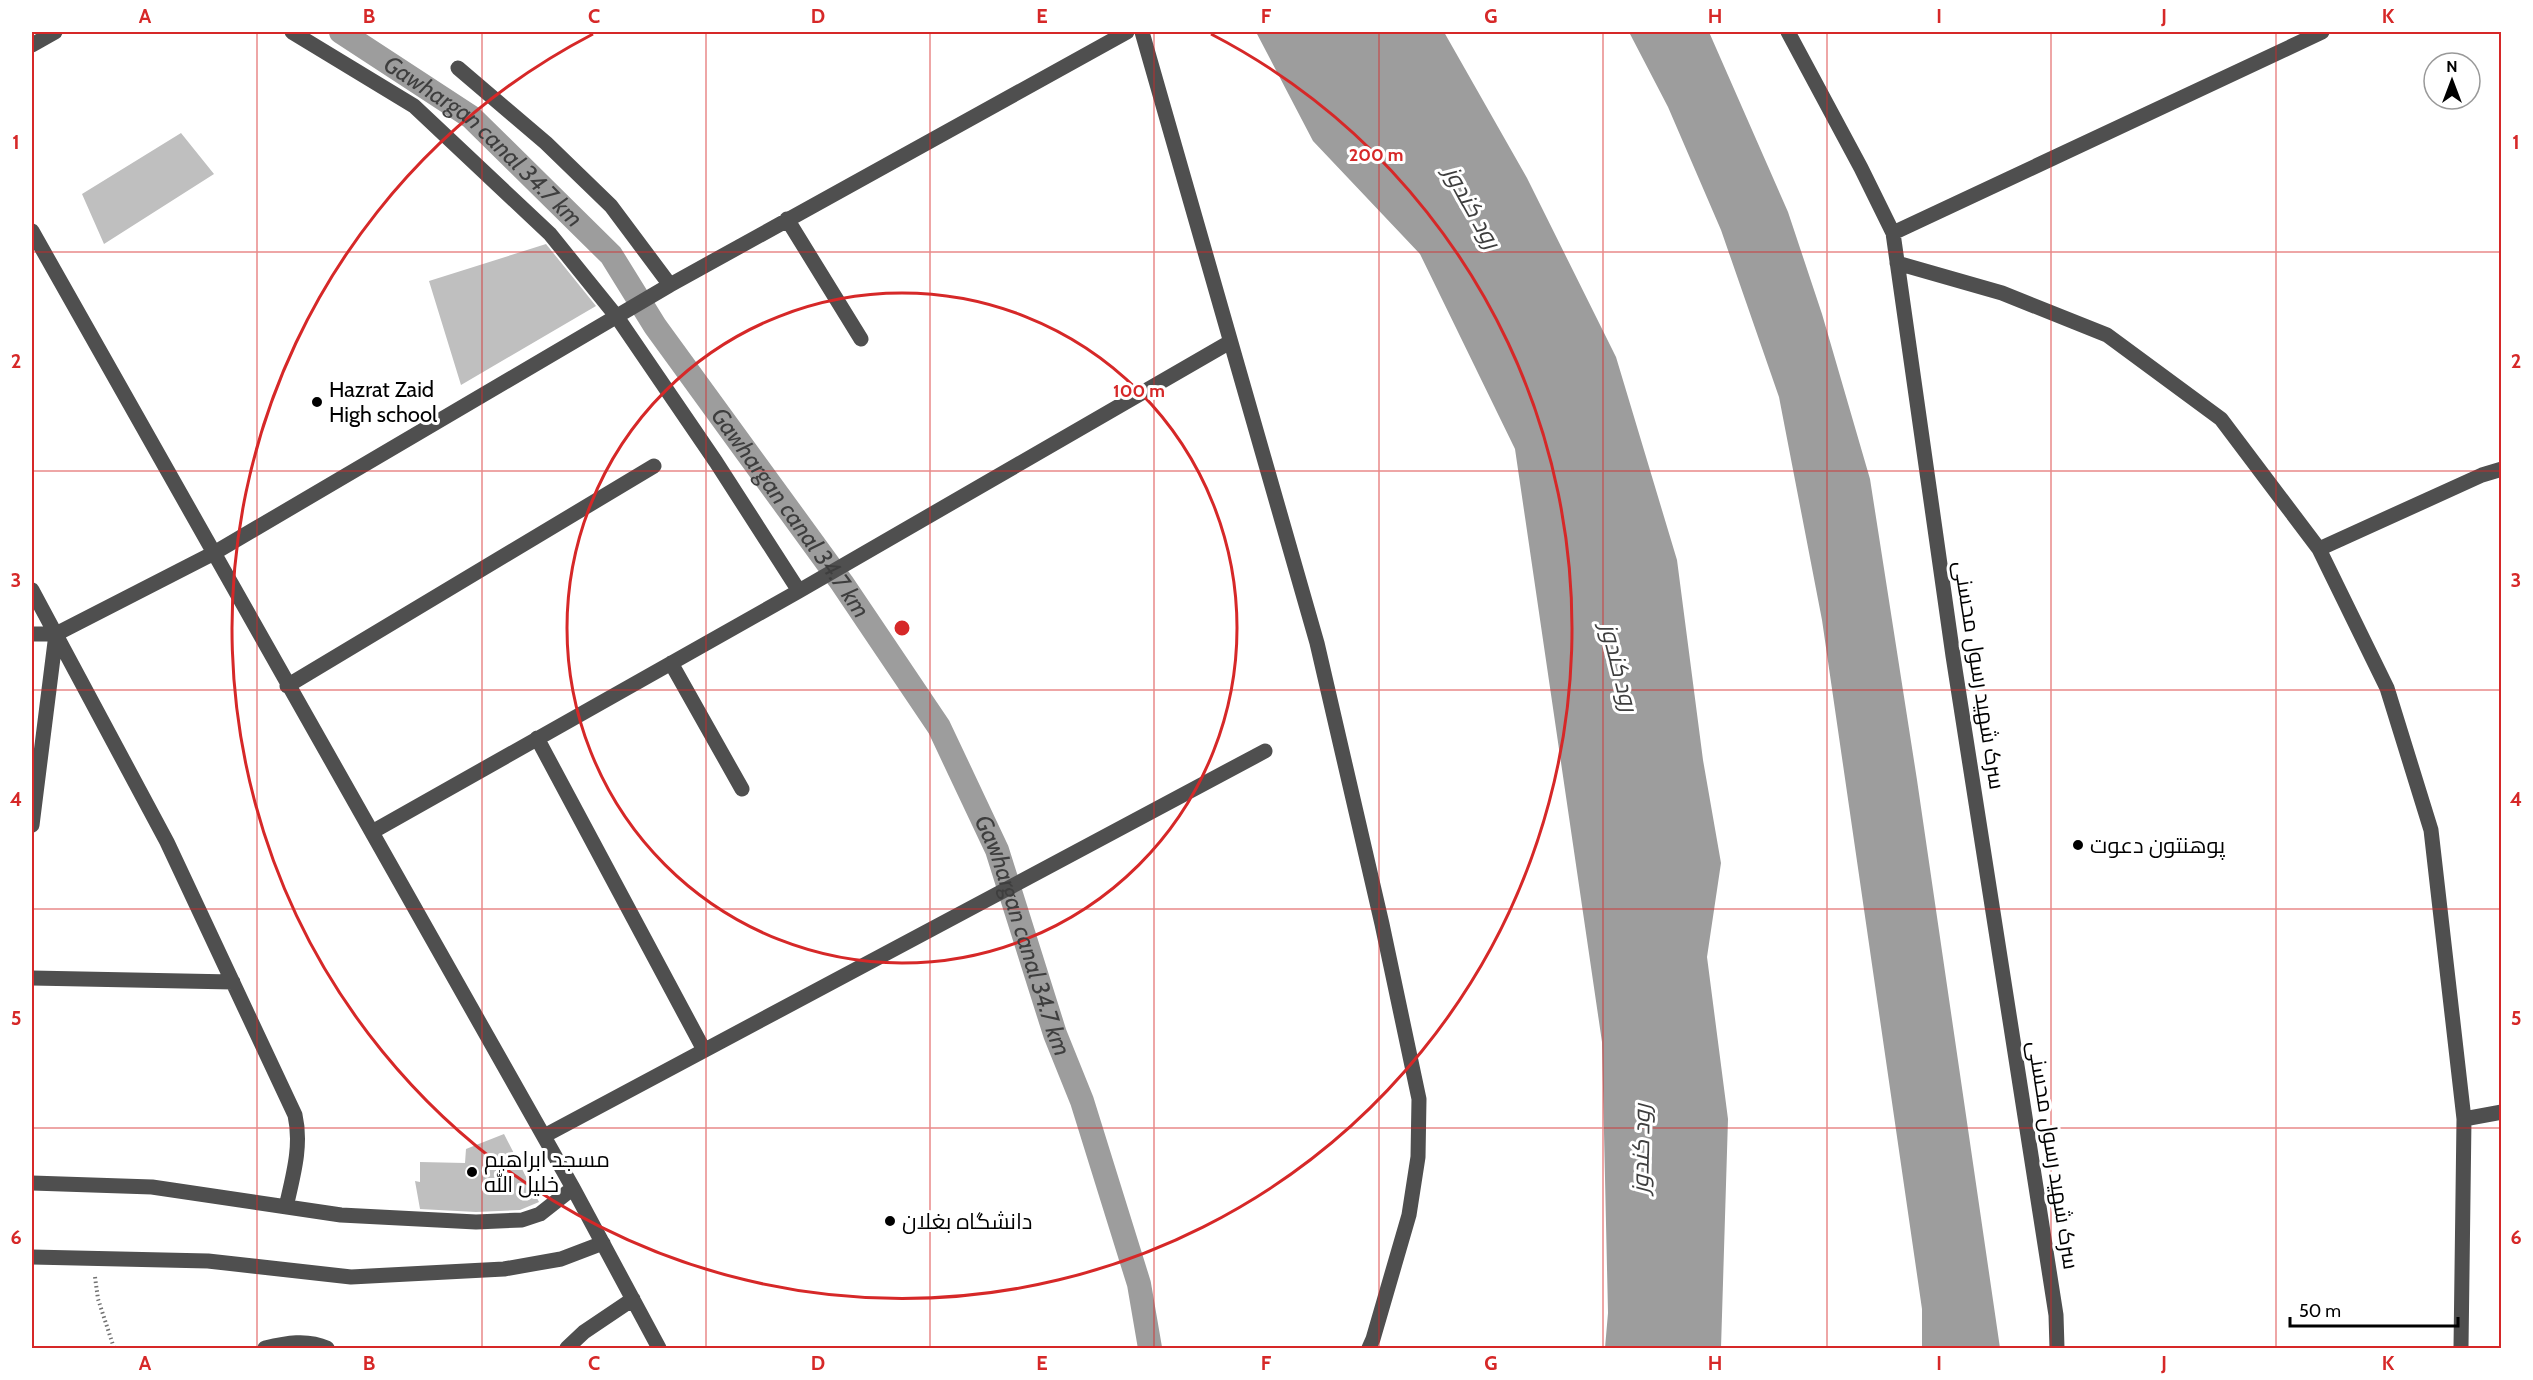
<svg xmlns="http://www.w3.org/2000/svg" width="2533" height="1380" viewBox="0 0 2533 1380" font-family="Cabin,Cairo,sans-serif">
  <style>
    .water { fill: #9d9d9d }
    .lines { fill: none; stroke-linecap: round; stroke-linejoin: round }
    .canal { stroke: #9d9d9d; stroke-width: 24 }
    .building { fill: #bfbfbf }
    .path { stroke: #717171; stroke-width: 4; stroke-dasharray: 1.5 3; stroke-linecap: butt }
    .minor { stroke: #4f4f4f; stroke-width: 15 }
    .grid { fill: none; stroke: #d62828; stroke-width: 1.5; stroke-opacity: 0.55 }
    .ring { fill: none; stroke: #d62828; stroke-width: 3 }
    .poi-dot { fill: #000; stroke: #fff; stroke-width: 2 }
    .labels { text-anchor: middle; stroke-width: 6; stroke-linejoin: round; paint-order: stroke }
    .poi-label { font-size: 22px; fill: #000; stroke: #fff; text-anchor: start }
    .street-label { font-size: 22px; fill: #000; stroke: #fff }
    .water-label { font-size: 24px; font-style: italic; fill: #3e3e3e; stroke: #fff }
    .centre { fill: #d62828; stroke: #fff; stroke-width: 3 }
    .ring-label { font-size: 18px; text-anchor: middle; font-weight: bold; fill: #d62828; stroke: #fff; stroke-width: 6; stroke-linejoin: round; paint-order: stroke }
    .neatline { fill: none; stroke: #d62828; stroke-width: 2 }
    .grid-label { font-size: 20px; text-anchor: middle; font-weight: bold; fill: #d62828 }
  </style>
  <rect width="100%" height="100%" fill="#fff"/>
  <path class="water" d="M1256,32h188l83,146 89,179 61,203 26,200 18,103 -14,94 21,162 -7,229h-116l3,-35 -6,-271 -87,-593 -95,-195 -107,-113z
    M1629,32h80l79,180 34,102 48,165 47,301 83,568h-78v-39l-100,-689 -43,-223 -58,-167 -53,-123z"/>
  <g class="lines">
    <path class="canal" id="s1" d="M341,32l130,85 140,138 44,71 187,257 97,144 58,123 58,184 27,67 57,183 11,64"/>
  </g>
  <path class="building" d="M181,133l33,41 -110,70 -22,-50z
    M546,244l50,62 -135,79 -32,-104z
    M504,1134l35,68 -19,8 -44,2 -56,-3 -5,-28 5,1v-20l45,1 1,-14z"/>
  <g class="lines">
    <path class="path" d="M95,1277l3,22 16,49"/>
    <path class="minor" d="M292,32l122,74 136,128 67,83 99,145 83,129
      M1142,32l175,611 65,281 37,175 -1,58 -9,58 -36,124 -4,9
      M1788,32l73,136 32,65 60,423 103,659 1,33
      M32,45l23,-13
      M458,68l88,75 65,63 59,79
      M787,219l74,120
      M32,231l541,957 86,160
      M1893,233l429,-201
      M1897,263l105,30 105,42 114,84 98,130 68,139 44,142 33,289 -3,229
      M2319,549l163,-74 20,-6
      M32,590l135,252 128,273c7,31 -2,61 -9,92
      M32,634h24l158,-81 456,-268 457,-253
      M671,663l71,126
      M287,686l367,-220
      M537,738l167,312
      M32,825l24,-191
      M372,832l427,-241 431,-249
      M32,978l201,4
      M2464,1119l38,-7
      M544,1136l721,-385
      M32,1183l120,4 189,28 135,7 46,-2 18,-6 33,-26
      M32,1257l176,4 143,16 153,-8 57,-10 42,-16
      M265,1348c21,-5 42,-9 62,0
      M567,1348l17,-16 49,-33"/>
  </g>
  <path class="grid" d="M257,32v1316M482,32v1316M706,32v1316M930,32v1316M1154,32v1316M1379,32v1316M1603,32v1316M1827,32v1316M2051,32v1316M2276,32v1316M32,252h2470M32,471h2470M32,690h2470M32,909h2470M32,1128h2470"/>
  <g class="ring">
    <circle cx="902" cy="628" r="335"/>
    <path d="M1211 34A670 670 0 1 1 593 34"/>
  </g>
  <g class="poi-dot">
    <circle cx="317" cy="402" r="6"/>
    <circle cx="2078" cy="845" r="6"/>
    <circle cx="472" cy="1172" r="6"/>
    <circle cx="890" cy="1221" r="6"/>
  </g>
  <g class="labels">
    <g class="poi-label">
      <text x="329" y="397">Hazrat Zaid<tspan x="329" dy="25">High school</tspan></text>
      <text x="2090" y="853">پوهنتون دعوت</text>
      <text x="484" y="1167">مسجد ابراهیم<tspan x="484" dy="25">خلیل الله</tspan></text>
      <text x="902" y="1229">دانشگاه بغلان</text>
    </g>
    <g class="street-label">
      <text transform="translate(1980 675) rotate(81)" y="8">سرک شهید رسول محسنی</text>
      <text transform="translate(2054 1155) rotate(81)" y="8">سرک شهید رسول محسنی</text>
    </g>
    <g class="water-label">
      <text dy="8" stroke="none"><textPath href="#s1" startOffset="180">Gawhargan canal 34.7 km</textPath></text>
      <text transform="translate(1472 207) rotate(61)" y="8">رود کندوز</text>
      <text dy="8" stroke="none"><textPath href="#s1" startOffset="666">Gawhargan canal 34.7 km</textPath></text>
      <text transform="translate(1619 667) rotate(76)" y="8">رود کندوز</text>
      <text dy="8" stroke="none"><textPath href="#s1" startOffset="1152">Gawhargan canal 34.7 km</textPath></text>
      <text transform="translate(1641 1149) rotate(-89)" y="8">رود کندوز</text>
    </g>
  </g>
  <circle cx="902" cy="628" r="9" class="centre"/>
  <g class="ring-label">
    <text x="1376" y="161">200 m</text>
    <text x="1139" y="397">100 m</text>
  </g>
  <rect width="2533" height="1380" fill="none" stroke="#ffffff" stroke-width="66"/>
  <g transform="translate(2452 81)"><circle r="28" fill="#ffffff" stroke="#999999" stroke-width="1.5"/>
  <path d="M0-4.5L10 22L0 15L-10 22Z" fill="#000000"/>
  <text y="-9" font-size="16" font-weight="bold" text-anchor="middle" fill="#000000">N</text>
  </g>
  <path d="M2290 1317v9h168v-9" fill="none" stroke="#000000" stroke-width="3"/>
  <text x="2299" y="1317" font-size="18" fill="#000000" stroke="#ffffff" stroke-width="4.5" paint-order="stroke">50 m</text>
  <rect x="33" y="33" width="2467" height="1314" class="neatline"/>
  <g class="grid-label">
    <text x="145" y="23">A</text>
    <text x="369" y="23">B</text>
    <text x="594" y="23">C</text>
    <text x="818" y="23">D</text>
    <text x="1042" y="23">E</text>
    <text x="1266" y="23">F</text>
    <text x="1491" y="23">G</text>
    <text x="1715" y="23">H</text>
    <text x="1939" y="23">I</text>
    <text x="2164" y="23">J</text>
    <text x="2388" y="23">K</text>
    <text x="16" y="149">1</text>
    <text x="2516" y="149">1</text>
    <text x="16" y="368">2</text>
    <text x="2516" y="368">2</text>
    <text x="16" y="587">3</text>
    <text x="2516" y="587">3</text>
    <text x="16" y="806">4</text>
    <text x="2516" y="806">4</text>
    <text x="16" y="1025">5</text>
    <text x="2516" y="1025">5</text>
    <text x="16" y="1244">6</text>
    <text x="2516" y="1244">6</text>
    <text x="145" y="1370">A</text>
    <text x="369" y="1370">B</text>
    <text x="594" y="1370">C</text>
    <text x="818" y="1370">D</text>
    <text x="1042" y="1370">E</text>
    <text x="1266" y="1370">F</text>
    <text x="1491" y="1370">G</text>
    <text x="1715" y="1370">H</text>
    <text x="1939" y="1370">I</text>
    <text x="2164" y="1370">J</text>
    <text x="2388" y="1370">K</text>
  </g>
</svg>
